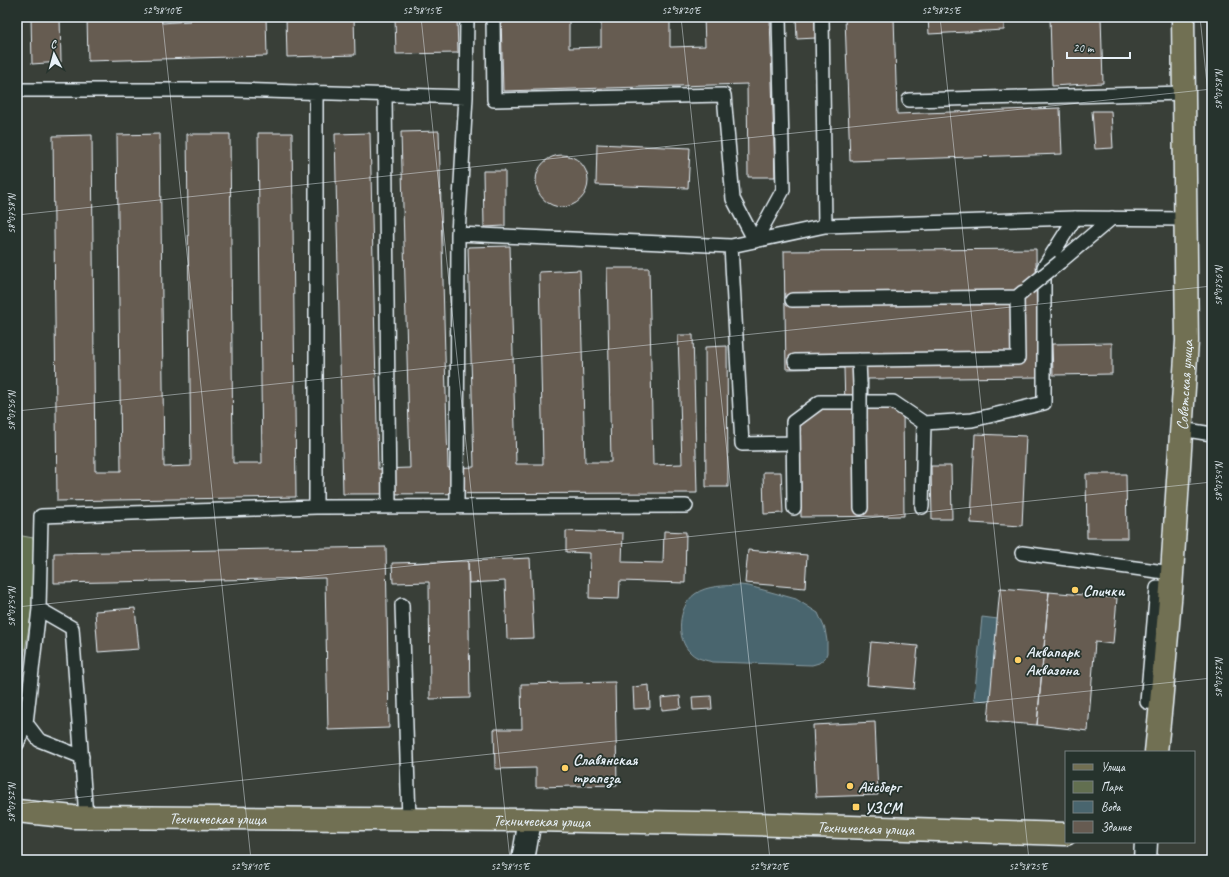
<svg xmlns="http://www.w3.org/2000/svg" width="1229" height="877" viewBox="0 0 1229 877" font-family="Caveat,sans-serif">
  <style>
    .green { fill: #626f50; stroke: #a5b0a4 }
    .water { fill: #49656e; stroke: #899da5 }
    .building { fill: #665b51; stroke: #e8f1f8 }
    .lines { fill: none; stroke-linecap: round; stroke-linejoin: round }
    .service-casing { stroke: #e8f1f8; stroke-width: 16 }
    .minor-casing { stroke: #e8f1f8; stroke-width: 25 }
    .primary-casing { stroke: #e8f1f8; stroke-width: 25 }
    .service { stroke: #26332d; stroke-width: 13 }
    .minor { stroke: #26332d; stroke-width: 22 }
    .primary { stroke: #716f52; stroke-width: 22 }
    .service-bridge-casing { stroke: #e8f1f8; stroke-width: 16; stroke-linecap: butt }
    .service-bridge { stroke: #26332d; stroke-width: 13 }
    .ticks { fill: none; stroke: #e8f1f8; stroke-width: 1; stroke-opacity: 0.45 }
    .poi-dot { fill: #ffd166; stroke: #26332d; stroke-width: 1.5 }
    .labels { text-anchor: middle; stroke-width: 3.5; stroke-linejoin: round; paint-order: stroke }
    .street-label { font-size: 16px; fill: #e8f1f8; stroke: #26332d }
    .poi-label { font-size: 16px; font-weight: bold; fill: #e8f1f8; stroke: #26332d; text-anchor: start }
    .neatline { fill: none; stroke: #e8f1f8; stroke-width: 1.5 }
    .ticks-label { font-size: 10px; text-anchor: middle; fill: #e8f1f8 }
  </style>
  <rect width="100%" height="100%" fill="#393f38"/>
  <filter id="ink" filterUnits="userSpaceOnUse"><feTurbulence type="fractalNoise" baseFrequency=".025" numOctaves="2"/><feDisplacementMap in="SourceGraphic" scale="8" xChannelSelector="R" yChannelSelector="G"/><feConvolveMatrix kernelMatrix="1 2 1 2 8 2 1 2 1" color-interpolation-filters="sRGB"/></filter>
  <g filter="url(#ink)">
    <path class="green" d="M17,535l27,5 -27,157z"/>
    <path class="water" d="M740,585l9,1 47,13 22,14 7,16 2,12v12l-2,5 -6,5 -7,2 -99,-3c-8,-2 -16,-3 -22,-9 -16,-14 -13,-47 4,-59 12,-9 31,-8 45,-9z
      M982,617l16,2 -8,82 -16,-1z"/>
    <path class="building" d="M31,17h29l1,45 -29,2z
      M87,17h75v6l28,-2v-4h76l1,39 -179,5z
      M286,17h68l1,38 -68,2z
      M395,17h62l1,36 -62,1z
      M501,17h68v31l32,-1v-30h69v30l35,-1 -1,-29h66l5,160h-27l-1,-93 -244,7z
      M796,17h19l1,21 -19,1z
      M845,17h49l3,97 163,-6 2,46 -212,7z
      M928,17h76v13l-75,4z
      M1050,17h51l2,66 -51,3z
      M1092,111h19l2,37 -18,1z
      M439,131l9,337 26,-1 -6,-220 42,-1 6,218h27l-4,-192 41,-2 5,192h26l-4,-194h42l4,197 29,-1 -4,-129h15l4,158 -354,1 -8,-360 35,-1 8,336 32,-1 -9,-336z
      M258,133h34l4,364 -239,4 -4,-365 39,-1 3,336h26l-4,-336 43,-1 4,333 27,-1 -4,-332h43l3,329h29z
      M597,144l93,4 -2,40 -92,-3z
      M536 181a26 26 0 1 1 52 0a26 26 0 1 1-52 0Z
      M483,171h22v55l-21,1z
      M1036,249l1,128 -169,2v29h35l1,108 -103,1 -1,-111h45l-1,-38 -58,1 -2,-118z
      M1112,343v31l-59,1 -1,-31z
      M727,346l1,141h-22l-1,-140z
      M975,434l51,2 -4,90 -51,-3z
      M931,466h20l1,53h-20z
      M763,472h18l2,41 -19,1z
      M1086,474h40l1,64h-40z
      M566,531l57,2 -1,29 41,1 1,-32 22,1 -1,51 -65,-2 -1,18 -30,-1 1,-45 -24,-1z
      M386,547l3,181 -61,2 -3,-152 -271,5v-30z
      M748,550l59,5 -2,33 -60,-5z
      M530,558l4,80 -27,1 -2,-58 -36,2 -1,-22z
      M468,561l2,137 -40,1 -1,-117 -36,1 -1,-20z
      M1000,588l49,4 -12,133 -49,-4z
      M1049,592l68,6 -4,46 -18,-2 -7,89 -51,-6z
      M135,608l4,41 -41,3 -3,-41z
      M871,642l47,4 -4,43 -47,-4z
      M615,682l2,103 -81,2v-19l-41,1 -1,-40h28l-1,-45z
      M649,685l1,23 -16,1 -1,-22z
      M680,696l1,12 -19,2 -1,-12z
      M711,696l1,13 -19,1 -1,-13z
      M875,722l3,73 -62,2 -3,-72z"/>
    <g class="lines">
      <defs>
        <path id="service" d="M493,17l1,83 230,-5 9,104 22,42
          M822,17l3,209
          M17,90h216l233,7 -8,137 273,12 94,-20 250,-8 111,1
          M385,94l4,412
          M466,97l1,-80
          M909,100l276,-7
          M755,241l28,-51 -4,-173
          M731,246l11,198 51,-1
          M1060,262l52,-44
          M792,300l225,-3 6,-5
          M859,360l1,25
          M795,361l223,-3 -1,-61
          M860,419l1,89
          M1181,429l31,5
          M457,506l1,-272
          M316,507v-415
          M922,507l2,-84 48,-3 72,-17v-136l31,-49
          M794,508l-1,-86 27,-20h73l31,21
          M1022,553l150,20
          M402,605l7,214
          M39,609l-13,114 13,17 43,17
          M1161,703l-14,-1 10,-114 14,1
          M17,744l9,-21
          M86,817l-14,-189 -33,-19 2,-93 275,-9 370,-1"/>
        <path id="minor" d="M523,860l7,-40
          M1145,860l1,-18"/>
        <g id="primary">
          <path id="s1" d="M1156,752l5,-49 10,-114 16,-248 -4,-324"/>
          <path id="s2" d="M17,811l56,6 457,3 223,4 313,10"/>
        </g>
      </defs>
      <use href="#service" class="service-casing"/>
      <use href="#minor" class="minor-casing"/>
      <use href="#primary" class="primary-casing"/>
      <use href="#service" class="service"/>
      <use href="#minor" class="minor"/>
      <use href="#primary" class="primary"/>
      <defs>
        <path id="service-bridge" d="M1028,288l32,-26
          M860,385v34"/>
      </defs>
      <use href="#service-bridge" class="service-bridge-casing"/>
      <use href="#service-bridge" class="service-bridge"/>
    </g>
  </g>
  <path class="ticks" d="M162,17l89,843M421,17l89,843M681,17l89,843M940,17l89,843M1200,17l12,115M17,19l16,-2M17,215l1195,-126M17,411l1195,-125M17,607l1195,-125M17,804l1195,-126"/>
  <g class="poi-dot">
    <circle cx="1075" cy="590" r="4"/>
    <circle cx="1018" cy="660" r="4"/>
    <circle cx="565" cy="768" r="4"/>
    <circle cx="850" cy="786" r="4"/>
    <rect x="852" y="803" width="8" height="8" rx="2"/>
  </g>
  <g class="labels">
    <g class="street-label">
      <text dy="6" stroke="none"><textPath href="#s1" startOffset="368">Советская улица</textPath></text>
      <text dy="6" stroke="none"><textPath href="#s2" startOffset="201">Техническая улица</textPath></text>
      <text dy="6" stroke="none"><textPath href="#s2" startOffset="525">Техническая улица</textPath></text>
      <text dy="6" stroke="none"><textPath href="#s2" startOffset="849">Техническая улица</textPath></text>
    </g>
    <g class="poi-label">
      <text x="1083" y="596">Спички</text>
      <text x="1026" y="657">Аквапарк<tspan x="1026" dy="18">Аквазона</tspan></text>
      <text x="573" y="765">Славянская<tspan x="573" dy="18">трапеза</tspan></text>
      <text x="858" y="792">Айсберг</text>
      <text x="864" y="813">УЗСМ</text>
    </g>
  </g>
  <rect width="1229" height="877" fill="none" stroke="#26332d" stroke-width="44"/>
  <rect x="1065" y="751" width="130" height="92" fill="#26332d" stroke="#747f7e"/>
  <rect x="1073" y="764" width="20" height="6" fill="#716f52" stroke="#747f7e"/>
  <text x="1101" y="771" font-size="12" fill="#e8f1f8">Улица</text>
  <rect x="1073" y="781" width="20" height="12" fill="#626f50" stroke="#747f7e"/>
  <text x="1101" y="791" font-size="12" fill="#e8f1f8">Парк</text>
  <rect x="1073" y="801" width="20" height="12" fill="#49656e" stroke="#747f7e"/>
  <text x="1101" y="811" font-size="12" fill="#e8f1f8">Вода</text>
  <rect x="1073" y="821" width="20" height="12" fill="#665b51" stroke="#747f7e"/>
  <text x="1101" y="831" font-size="12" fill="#e8f1f8">Здание</text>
  <g transform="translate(54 54) rotate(354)" stroke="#26332d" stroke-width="3" paint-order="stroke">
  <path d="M0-3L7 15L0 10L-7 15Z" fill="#e8f1f8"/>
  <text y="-6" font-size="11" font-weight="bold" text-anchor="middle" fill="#e8f1f8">С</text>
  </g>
  <path d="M1067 52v6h63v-6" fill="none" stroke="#e8f1f8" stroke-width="2"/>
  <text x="1073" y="52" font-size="12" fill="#e8f1f8" stroke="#26332d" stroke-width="3" paint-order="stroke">20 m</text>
  <rect x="22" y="22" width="1185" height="833" class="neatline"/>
  <g class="ticks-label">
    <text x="162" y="14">52°38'10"E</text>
    <text x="422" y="14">52°38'15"E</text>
    <text x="681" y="14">52°38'20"E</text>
    <text x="941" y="14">52°38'25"E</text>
    <text transform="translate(1218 90) rotate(-90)" y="4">58°07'58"N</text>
    <text transform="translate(11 214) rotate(-90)" y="4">58°07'58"N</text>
    <text transform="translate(1218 286) rotate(-90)" y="4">58°07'56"N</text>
    <text transform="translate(11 411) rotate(-90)" y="4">58°07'56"N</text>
    <text transform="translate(1218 482) rotate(-90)" y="4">58°07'54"N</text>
    <text transform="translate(11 607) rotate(-90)" y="4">58°07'54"N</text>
    <text transform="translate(1218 678) rotate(-90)" y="4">58°07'52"N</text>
    <text transform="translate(11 803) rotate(-90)" y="4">58°07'52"N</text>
    <text x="250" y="870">52°38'10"E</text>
    <text x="510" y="870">52°38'15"E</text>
    <text x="769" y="870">52°38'20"E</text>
    <text x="1028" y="870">52°38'25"E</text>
  </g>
</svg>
